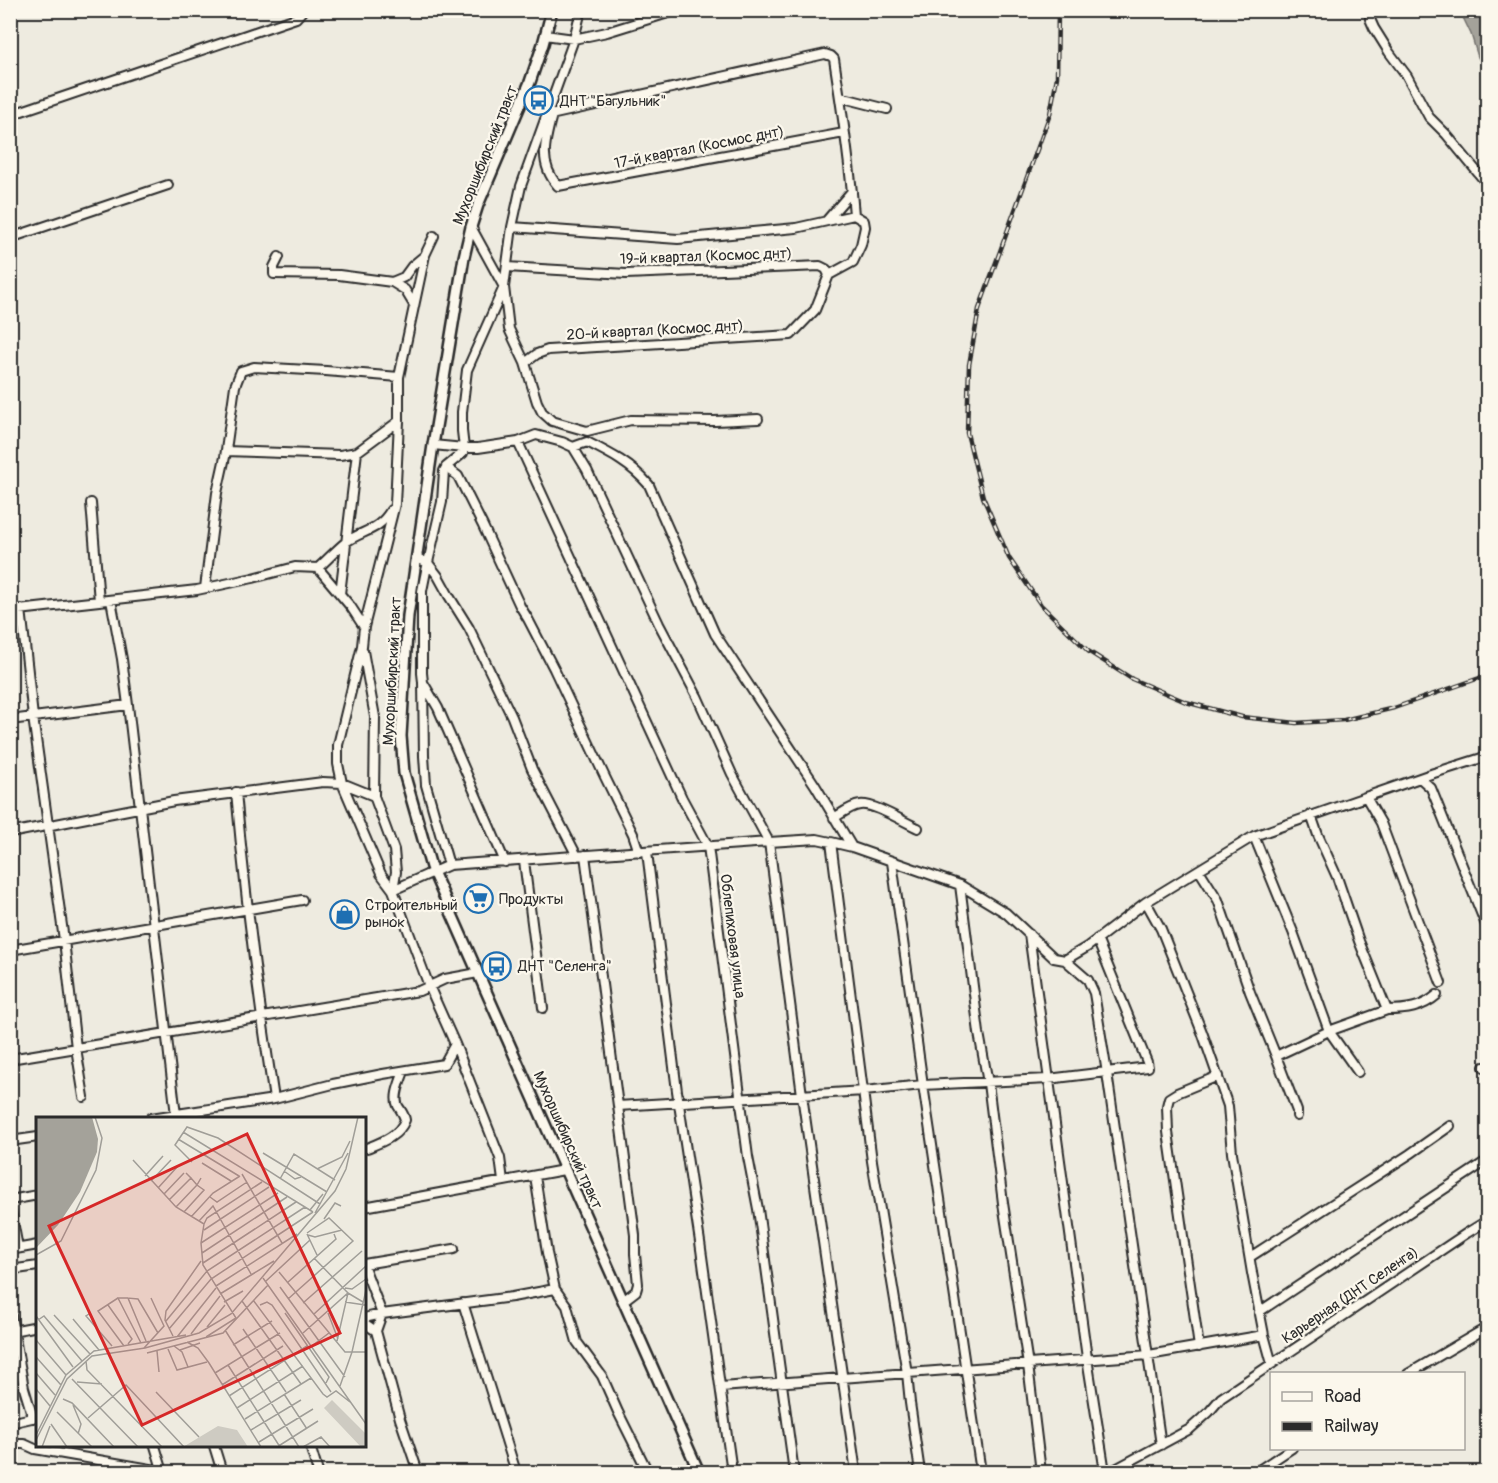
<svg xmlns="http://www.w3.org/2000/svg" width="1498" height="1483" viewBox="0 0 1498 1483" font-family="Pangolin,sans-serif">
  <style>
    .water { fill: #a4a29a; stroke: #74726e; stroke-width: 1.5 }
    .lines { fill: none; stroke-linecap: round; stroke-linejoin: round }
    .minor-casing { stroke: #2b2b2b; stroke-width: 12 }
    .major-casing { stroke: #2b2b2b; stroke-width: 14 }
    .minor { stroke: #fbf7ec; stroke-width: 8 }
    .major { stroke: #fbf7ec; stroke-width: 9 }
    .rail-casing { stroke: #2b2b2b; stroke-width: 4.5 }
    .rail { stroke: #fbf7ec; stroke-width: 2; stroke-dasharray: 7; stroke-linecap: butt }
    .labels { text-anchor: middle; stroke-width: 4.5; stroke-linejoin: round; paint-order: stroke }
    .poi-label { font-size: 15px; fill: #2b2b2b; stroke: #fbf7ec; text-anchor: start }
    .street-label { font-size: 15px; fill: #2b2b2b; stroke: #fbf7ec }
    .inset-road { fill: none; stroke: #a09e98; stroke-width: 1.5 }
    .view { fill: #d62828; fill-opacity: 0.15; stroke: #d62828; stroke-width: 3 }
    .inset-edge { fill: none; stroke: #2b2b2b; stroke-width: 3 }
  </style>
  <rect width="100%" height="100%" fill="#eeebe0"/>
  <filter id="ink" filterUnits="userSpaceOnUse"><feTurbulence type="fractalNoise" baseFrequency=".0167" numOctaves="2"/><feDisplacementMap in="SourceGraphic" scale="12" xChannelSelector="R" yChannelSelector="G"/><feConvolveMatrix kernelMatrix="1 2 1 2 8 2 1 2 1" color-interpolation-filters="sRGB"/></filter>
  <g filter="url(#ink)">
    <path class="water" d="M1460,11h27v64l-9,-18 -7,-23z"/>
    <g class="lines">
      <defs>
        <path id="minor" d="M1370,10v9l4,9 15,24 18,24 22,41 17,17 42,51
          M545,35l29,4 33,-7 71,-22
          M840,97l47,12
          M10,115l286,-97 7,-8
          M552,115c-7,26 -14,49 6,71l286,-53
          M546,116l279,-62 6,2 3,3c8,51 16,104 20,156
          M827,220l25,-29
          M471,227l33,60 5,42 16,34 12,39 5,10 10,9 35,10 44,-11 84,1 43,-2
          M512,227l166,12 118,-11 58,-13 10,6 1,6 -4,18 -8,17 -24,13
          M434,236l-9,19 -26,122v44l-4,83 -31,123 -2,19 -24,99v19l4,19 39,91 12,16 36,96 26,58 45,114 3,23
          M10,238l158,-53
          M279,257l-5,10v7l65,1 53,7 12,-5 8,-11 12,-10
          M507,267l119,7 194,-8 6,3 3,6 -14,35 -24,25 -243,15 -11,4 -12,9
          M392,282l13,8 9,15
          M518,442l164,356 26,48 40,311 10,52 36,263
          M433,445l31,3h14l40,-6 18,-7 26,7 11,5 14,-5c24,12 44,22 62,43l66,149 100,151 37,62
          M573,447l14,23 72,154 38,72 35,78 37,68 33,253 54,377
          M226,451l114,4 17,-3 42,-31
          M446,467l12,9 25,50 37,80 8,13 26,50 50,106 29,59 6,18
          M91,503l8,98
          M417,558l11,5 10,13 11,20 20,32 43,89 20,52 45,87
          M318,568l33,39 13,20
          M205,588l12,-95 8,-36 10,-71 6,-15 13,-4 72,4 73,6
          M340,594l17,-142
          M111,600l11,59 6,46 48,410
          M21,609l12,108 31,223 12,108 8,49
          M10,611l187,-21 56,-12 42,-11 23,1c9,-8 18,-18 28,-26 17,-12 33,-11 45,-32
          M363,651l12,66 -1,79 20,54 2,22 -3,18
          M424,684l14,24 67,154
          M10,720l118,-15
          M1420,778l11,10 57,142
          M236,792c9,103 22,205 38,307
          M1366,797l15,26 60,160
          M1311,815l7,20 19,42 22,64 28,69c19,0 35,-2 50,-15
          M834,818c8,-5 17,-12 26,-13 14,-2 44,17 58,23
          M10,833l164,-32 149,-19 19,1 32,13
          M1254,836l39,96 36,99 58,-21
          M831,842l41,319 35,212 3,30 10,69
          M647,852l30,239 23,151 32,230
          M585,855l50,380v19l3,30 -2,7 -13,10
          M524,861l19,147
          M892,862l31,223 58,387
          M449,865l-23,-80 -2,-29 -1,-74 -1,-9v-82l4,-20 16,-69 2,-31 2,-4 17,-14 1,-5 -2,-17v-19l5,-42 37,-83 8,-60 9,-41 53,-147 7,-29
          M1199,870l19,30 32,92 26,64 53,-25 29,41
          M960,885l19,148 9,50 15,120 25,162 13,107
          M393,890l56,-25 320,-23 48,-3 14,3 21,5 108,38 46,28 48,45 11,2 22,-13 59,-45 108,-66 180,-63 54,-17
          M1146,902l15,27 41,103 26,74 4,47 20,120 12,62 8,29
          M1029,934l58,424 18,114
          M10,950l292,-50
          M1065,960l23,20 6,13 13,80 54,372
          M1276,1056l21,55v5
          M10,1059l409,-68 26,-12 33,-6
          M1484,1067l4,1
          M618,1106l246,-15 59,-6 125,-6 100,-12 -1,-5 -50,-123
          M151,1118l123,-19 59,-15 50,-10 61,-10 11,-20
          M10,1141l28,-4
          M364,1148h3c15,-6 32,-12 38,-28 -1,-6 -4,-9 -7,-14 -5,-10 3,-25 6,-35
          M535,1176l12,77 8,36 12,17 10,36 25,34 16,36 30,60
          M10,1200l28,-5
          M10,1205l8,43
          M364,1207l200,-37
          M10,1250l28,-5
          M1250,1257l160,-103 40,-28
          M364,1264l90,-15
          M364,1267l18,47 -6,17 24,88 18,53
          M10,1270l28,-4
          M463,1303l53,169
          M10,1310l14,78 9,30
          M1259,1312l229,-152
          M364,1318l18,-4 130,-17 43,-8
          M364,1323l12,8
          M12,1331l26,-5
          M1199,1347l-31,-215 -1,-26 2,-8 8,-5 41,-17
          M1408,1374l80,-47
          M721,1387l428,-32 115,-20
          M10,1423l26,-6
          M10,1444h14l11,5 127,22
          M155,1446l8,26
          M214,1446l8,26
          M310,1446l8,26
          M1110,1472l80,-43 19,-17 12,-14 246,-165 21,-13
          M1256,1472l36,-24"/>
        <path id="major" d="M552,10l-9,34 -13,38 -52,123 -7,22 -7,30 -31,188 -25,171 -7,120 3,37 27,94 268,605"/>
      </defs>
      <use href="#minor" class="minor-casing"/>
      <use href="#major" class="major-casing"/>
      <use href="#minor" class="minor"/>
      <use href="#major" class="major"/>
      <defs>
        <path id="rail" d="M1058,10l-1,67 -7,37 -71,195 -10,56 -2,68 16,64 26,61 32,47 47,46 44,28 54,23 56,15 54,6 48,-3 50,-12 94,-33"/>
      </defs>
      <use href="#rail" class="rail-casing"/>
      <use href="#rail" class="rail"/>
    </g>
  </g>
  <defs>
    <symbol id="bus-ring" viewBox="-11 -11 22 22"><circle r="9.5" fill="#fbf7ec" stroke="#1f6fb2" stroke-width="1.5"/><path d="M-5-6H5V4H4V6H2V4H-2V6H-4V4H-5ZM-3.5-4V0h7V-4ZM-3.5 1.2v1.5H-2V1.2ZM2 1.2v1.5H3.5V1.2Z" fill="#1f6fb2"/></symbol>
    <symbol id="supermarket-ring" viewBox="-11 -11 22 22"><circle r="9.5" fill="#fbf7ec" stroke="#1f6fb2" stroke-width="1.5"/><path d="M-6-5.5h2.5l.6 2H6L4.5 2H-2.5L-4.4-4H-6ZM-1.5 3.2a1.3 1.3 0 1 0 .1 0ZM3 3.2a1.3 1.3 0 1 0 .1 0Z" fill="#1f6fb2"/></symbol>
    <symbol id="shop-ring" viewBox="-11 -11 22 22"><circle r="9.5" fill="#fbf7ec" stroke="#1f6fb2" stroke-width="1.5"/><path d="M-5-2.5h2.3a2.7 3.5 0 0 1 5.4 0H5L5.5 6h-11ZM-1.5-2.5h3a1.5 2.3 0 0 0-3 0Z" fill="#1f6fb2"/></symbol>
  </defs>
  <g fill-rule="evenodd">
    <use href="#bus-ring" x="522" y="84" width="33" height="33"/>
    <use href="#supermarket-ring" x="462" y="882" width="33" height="33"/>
    <use href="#shop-ring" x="328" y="898" width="33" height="33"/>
    <use href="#bus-ring" x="480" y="950" width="33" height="33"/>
  </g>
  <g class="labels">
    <g class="poi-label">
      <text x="560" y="106">ДНТ "Багульник"</text>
      <text x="499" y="904">Продукты</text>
      <text x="365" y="910">Строительный<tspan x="365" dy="17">рынок</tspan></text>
      <text x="518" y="971">ДНТ "Селенга"</text>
    </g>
    <g class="street-label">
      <text transform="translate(699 147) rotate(-11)" y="5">17-й квартал (Космос днт)</text>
      <text transform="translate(485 155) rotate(-68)" y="5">Мухоршибирский тракт</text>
      <text transform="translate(706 256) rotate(-2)" y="5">19-й квартал (Космос днт)</text>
      <text transform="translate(655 330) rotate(-3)" y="5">20-й квартал (Космос днт)</text>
      <text transform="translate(392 671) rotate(-87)" y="5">Мухоршибирский тракт</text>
      <text transform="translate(733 936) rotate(83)" y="5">Облепиховая улица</text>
      <text transform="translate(568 1140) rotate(66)" y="5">Мухоршибирский тракт</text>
      <text transform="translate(1350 1295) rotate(-34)" y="5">Карьерная (ДНТ Селенга)</text>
    </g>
  </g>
  <g transform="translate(36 1117)">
    <rect width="330" height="330" fill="#eeebe0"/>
    <path d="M296,283l34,34v13h-5l-37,-39zM182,309l19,4 11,17h-65z" fill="#cecbc2"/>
    <path d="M0,0h56l6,22 -1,13 -17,40 -22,33 -22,23z" fill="#a4a29a"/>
    <path class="inset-road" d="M147,15l130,80M142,22l61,37M227,36l64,39M97,43l43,47 28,17 -3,19 2,22 33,53 -30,19M156,45l-17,-17 12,-18 31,11 102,66M166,46l29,18M281,52l25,-12 8,-16M248,54l11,8 6,-2M206,57l40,69M109,59l18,-20M244,62l14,-25 41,26M115,64l20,-21M122,71l20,-22M128,77l20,-21M174,80l7,5 30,-20M133,83l22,-22 -5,-5M140,90l21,-22 -6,-7M274,93l13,-16M148,95l20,-22 -7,-5 4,-7M279,96l33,-60M155,100l22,-24 27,-17M288,102l11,-16 6,3M163,104l14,-15 38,68M168,107l3,-6 55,-36M168,113l65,-43M271,117l10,21M272,118l7,2 27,-7M165,126l77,-50M166,136l85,-56M0,138l25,-14 35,-71 6,-32 -7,-21M278,141l34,35 -11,48M167,146l93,-61M243,155l66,80h21M227,161l103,146M230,164l44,-41M251,166l49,-44 -2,-5M180,169l81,-52M244,170l65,90M309,171l7,1 14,-10M184,177l54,-33M82,181l-20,13 26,35M92,181h-10l23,45M252,182l65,-58 -24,-23 -22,15M217,183l70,94 4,3 9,-6 14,11M206,184l59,83M188,185l19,-11M309,185l20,3M267,186l59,-52M72,188l24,34 -4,5M224,188l7,-3 5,3 59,87M249,196l44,64 -3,6M292,196l10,26M53,197l-3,2 26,30M278,197l52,-48M18,198l36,39M0,199l37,51M37,202l26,31M2,203l6,-4 38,45M130,204l41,-50 98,-64M171,210l18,-22M133,212l42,-50 102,-67M207,212l43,63M189,213l74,117M267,216l45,-40 15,9M155,217l29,-38M137,219l-8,-16 1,-9 35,-50M141,220l39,-49M0,223l30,35M110,224l-18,-43 10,1 20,34M151,225l11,6 11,15 52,84M197,228l39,-24M277,228l16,-12M138,229l8,6 6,15M108,231l20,-22 -13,-28M132,232l9,21 30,-8M144,233l20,-7M121,234l2,21M111,236l76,-20 45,-48M0,240l25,28M50,244l1,9 75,77M192,248l52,82M0,256l19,22M179,256l65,-40M36,262l66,68M41,265l25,2M186,268l61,-39M304,269l12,-34 14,-62M0,272l14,17M120,275l43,45M248,277l23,35M193,279l78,-50M27,282l9,4 42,44M37,288l8,19 -3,10M201,291l66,-42M21,295l35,35M52,301l38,-33 58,62M209,302l66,-41M15,307l16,23M215,313l50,-30M0,318l30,-60 28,-24 92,-16M0,323l31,-61 25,-23 53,-8 54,-15 32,-19 104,-123 11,-22 12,-52M223,325l54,-33M6,330l8,-21M241,330l41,-26M267,330l18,-10 9,10"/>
    <path class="view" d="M211,17l93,199 -198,92 -93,-199z"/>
    <rect width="330" height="330" class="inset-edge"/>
  </g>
  <rect width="1498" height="1483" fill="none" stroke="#fbf7ec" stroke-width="36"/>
  <rect x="18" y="18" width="1462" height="1447" fill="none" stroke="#2b2b2b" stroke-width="2" filter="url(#ink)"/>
  <rect x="1270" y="1372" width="195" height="78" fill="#fbf7ec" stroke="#a8a59f" stroke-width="1.5"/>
  <rect x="1282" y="1392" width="30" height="9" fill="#fbf7ec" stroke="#a8a59f" stroke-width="1.5"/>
  <text x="1324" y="1402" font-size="18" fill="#2b2b2b">Road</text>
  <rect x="1282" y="1422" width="30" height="9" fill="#2b2b2b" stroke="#a8a59f" stroke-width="1.5"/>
  <text x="1324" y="1432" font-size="18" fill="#2b2b2b">Railway</text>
</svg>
